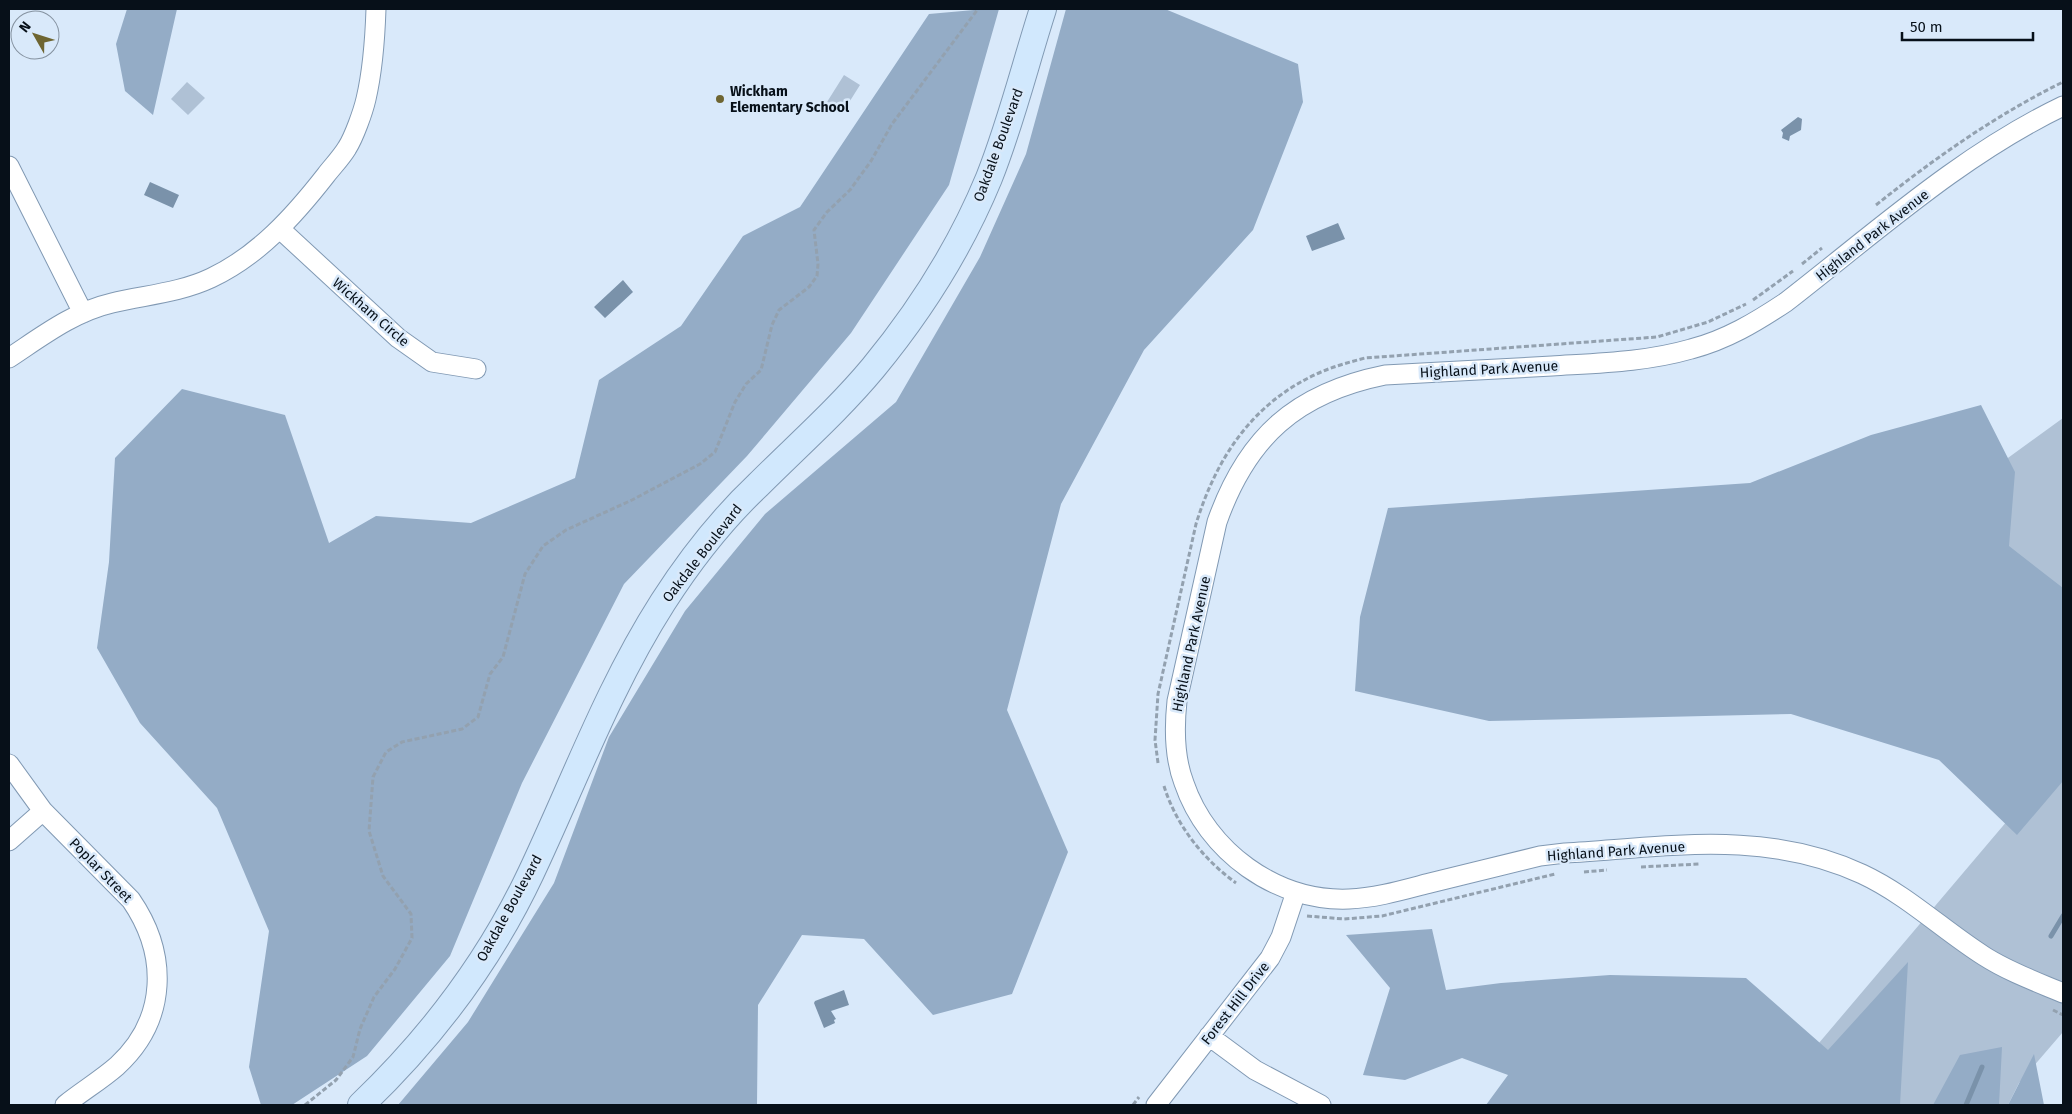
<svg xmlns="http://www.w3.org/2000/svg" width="2072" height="1114" viewBox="0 0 2072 1114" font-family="'Fira Sans',sans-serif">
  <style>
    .green { fill: #afc1d5 }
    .forest { fill: #94acc6 }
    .water { fill: #7a92aa }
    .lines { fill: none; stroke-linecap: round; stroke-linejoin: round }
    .stream { stroke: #7a92aa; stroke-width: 5 }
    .street-casing { stroke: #8199b3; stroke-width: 21 }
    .secondary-casing { stroke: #8199b3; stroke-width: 28 }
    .path { stroke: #93a1af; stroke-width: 3; stroke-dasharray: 5 2.5; stroke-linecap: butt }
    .street { stroke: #fff; stroke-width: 19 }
    .secondary { stroke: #d1e8fd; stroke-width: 26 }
    .poi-dot { fill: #6e6531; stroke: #d9e9fa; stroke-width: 2 }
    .labels { text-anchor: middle; stroke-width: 5; stroke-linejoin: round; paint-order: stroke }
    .poi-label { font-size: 14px; font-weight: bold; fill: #071019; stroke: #d9e9fa; text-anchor: start }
    .street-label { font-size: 14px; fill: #071019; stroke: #d9e9fa }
  </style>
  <rect width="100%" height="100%" fill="#d9e9fa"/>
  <path class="green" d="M844,75l16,10 -17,27 -16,-10z
    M187,82l18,16 -17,17 -17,-16z
    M2063,418v193l-146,-87z
    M2063,755v277l-44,51 -11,22h-154l-52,-42z"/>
  <path class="forest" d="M127,9h50l-24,106 -28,-24 -9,-47z
    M985,9h14l-50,176 -98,148 -104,123 -123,128 -102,199 -72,173 -83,100 -75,49h-31l-12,-38 20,-136 -52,-123 -77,-85 -43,-75 12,-86 6,-104 67,-69 103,26 44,128 47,-27 95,7 104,-45 24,-98 82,-54 62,-90 57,-29 129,-193z
    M1066,9h99l133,55 5,38 -50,128 -109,120 -83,154 -54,206 61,142 -56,142 -79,21 -69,-76 -62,-4 -44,70 -1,100h-359l70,-83 86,-139 55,-146 76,-126 80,-97 131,-112 84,-145 46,-103z
    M1981,405l34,67 -6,74 54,42v193l-46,54 -78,-75 -148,-46 -302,7 -134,-30 5,-74 28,-109 362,-25 121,-48z
    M1432,929l14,61 55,-7 109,-8 136,3 82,72 80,-88 -8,143h-414l22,-30 -46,-17 -57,22 -42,-5 27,-87 -44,-53z
    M2002,1047l-3,58h-66l27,-50z
    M2034,1054l10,51h-36z"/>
  <path class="water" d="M1798,117l4,2 -1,11 -11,6 -1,5 -7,-3 1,-5 -2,-3z
    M150,182l29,13 -6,13 -29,-13z
    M1338,223l7,16 -33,12 -6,-15z
    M623,280l10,12 -28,26 -11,-11z
    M844,990l5,15 -18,6 5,8 -2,1 1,3 -11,5 -10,-25 1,-2z"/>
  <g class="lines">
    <path class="stream" d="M2051,936l12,-20
      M1966,1105l16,-38"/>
    <defs>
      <path id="street" d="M2063,106c-102,49 -188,127 -277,196 -30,20 -60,38 -95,47 -45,13 -92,14 -139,17 -56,3 -111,6 -167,9 -89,18 -138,62 -168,147l-40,179c-3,28 -3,56 7,82 23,68 92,119 165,116 27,-1 54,-9 81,-16 37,-9 73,-18 110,-27l25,-3c102,-6 200,-24 297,21 45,21 81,56 122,82 25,16 53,26 79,37
        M9,166l74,147
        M280,229l118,109 34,24 44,7
        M9,358c32,-21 64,-46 103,-55 33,-8 67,-10 99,-25 47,-22 83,-62 115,-103 6,-8 15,-17 21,-27 7,-11 16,-36 19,-49 7,-30 9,-60 10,-90
        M9,764l34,47 88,89c37,54 37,119 -14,166 -16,14 -36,26 -52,39
        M9,841l34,-30
        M1209,1036l46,34 66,35
        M1156,1105l114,-147 11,-21 15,-45"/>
      <path id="secondary" d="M361,1105c69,-66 129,-145 170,-232 43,-91 77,-185 132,-271 27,-42 59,-83 95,-117 39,-39 80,-75 115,-117 47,-57 88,-122 116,-190 22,-55 36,-113 54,-169"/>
    </defs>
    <use href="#street" class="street-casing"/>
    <use href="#secondary" class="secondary-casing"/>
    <path class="path" d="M1876,205c59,-47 120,-90 187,-123
      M1802,264l20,-16
      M1753,300l40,-29
      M1158,763l-3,-23 3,-46 38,-170c21,-68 58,-123 125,-152 14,-6 29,-10 44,-14l292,-21 51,-15 38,-18
      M1164,786c12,39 39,73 72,97
      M1641,867l59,-3
      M1584,872l23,-2
      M1307,916l37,3 38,-3 173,-42
      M2053,1010l10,5
      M305,1105l31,-25 17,-23 7,-28 14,-32 21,-28 17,-31 -1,-24 -28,-38 -14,-45 4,-54 13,-25 16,-10 60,-13 16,-12 12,-43 13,-17 22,-83 18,-28 23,-16 66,-30 68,-36 15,-12 20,-50 11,-18 15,-14 11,-45 7,-15 30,-23 8,-11 1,-12 -4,-34 13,-18 23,-22 21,-29 21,-37 86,-115
      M1133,1105l6,-8"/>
    <use href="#street" class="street"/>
    <use href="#secondary" class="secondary"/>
  </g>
  <circle class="poi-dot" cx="720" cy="99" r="5"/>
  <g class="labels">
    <g class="poi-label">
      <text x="730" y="96">Wickham<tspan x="730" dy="16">Elementary School</tspan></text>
    </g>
    <g class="street-label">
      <text transform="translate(998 145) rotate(-70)" y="5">Oakdale Boulevard</text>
      <text transform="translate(1872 235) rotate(-38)" y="5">Highland Park Avenue</text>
      <text transform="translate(371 312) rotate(41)" y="5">Wickham Circle</text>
      <text transform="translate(1489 369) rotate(-3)" y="5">Highland Park Avenue</text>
      <text transform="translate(702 553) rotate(-52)" y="5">Oakdale Boulevard</text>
      <text transform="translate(1191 644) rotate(-78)" y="5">Highland Park Avenue</text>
      <text transform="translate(1616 851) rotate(-4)" y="5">Highland Park Avenue</text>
      <text transform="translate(101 870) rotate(46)" y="5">Poplar Street</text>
      <text transform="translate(509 908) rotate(-61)" y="5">Oakdale Boulevard</text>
      <text transform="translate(1235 1003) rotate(-52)" y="5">Forest Hill Drive</text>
    </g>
  </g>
  <rect width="2072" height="1114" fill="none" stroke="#071019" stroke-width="20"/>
  <g transform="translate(35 35) rotate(309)"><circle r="24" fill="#d9e9fa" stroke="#8592a0"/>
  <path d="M0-4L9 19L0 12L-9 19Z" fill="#6e6531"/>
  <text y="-8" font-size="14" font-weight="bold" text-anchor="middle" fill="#071019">N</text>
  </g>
  <path d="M1902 32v8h131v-8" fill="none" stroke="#071019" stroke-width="2.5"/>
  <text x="1910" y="32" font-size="15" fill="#071019" stroke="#d9e9fa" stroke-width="4" paint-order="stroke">50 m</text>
</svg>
